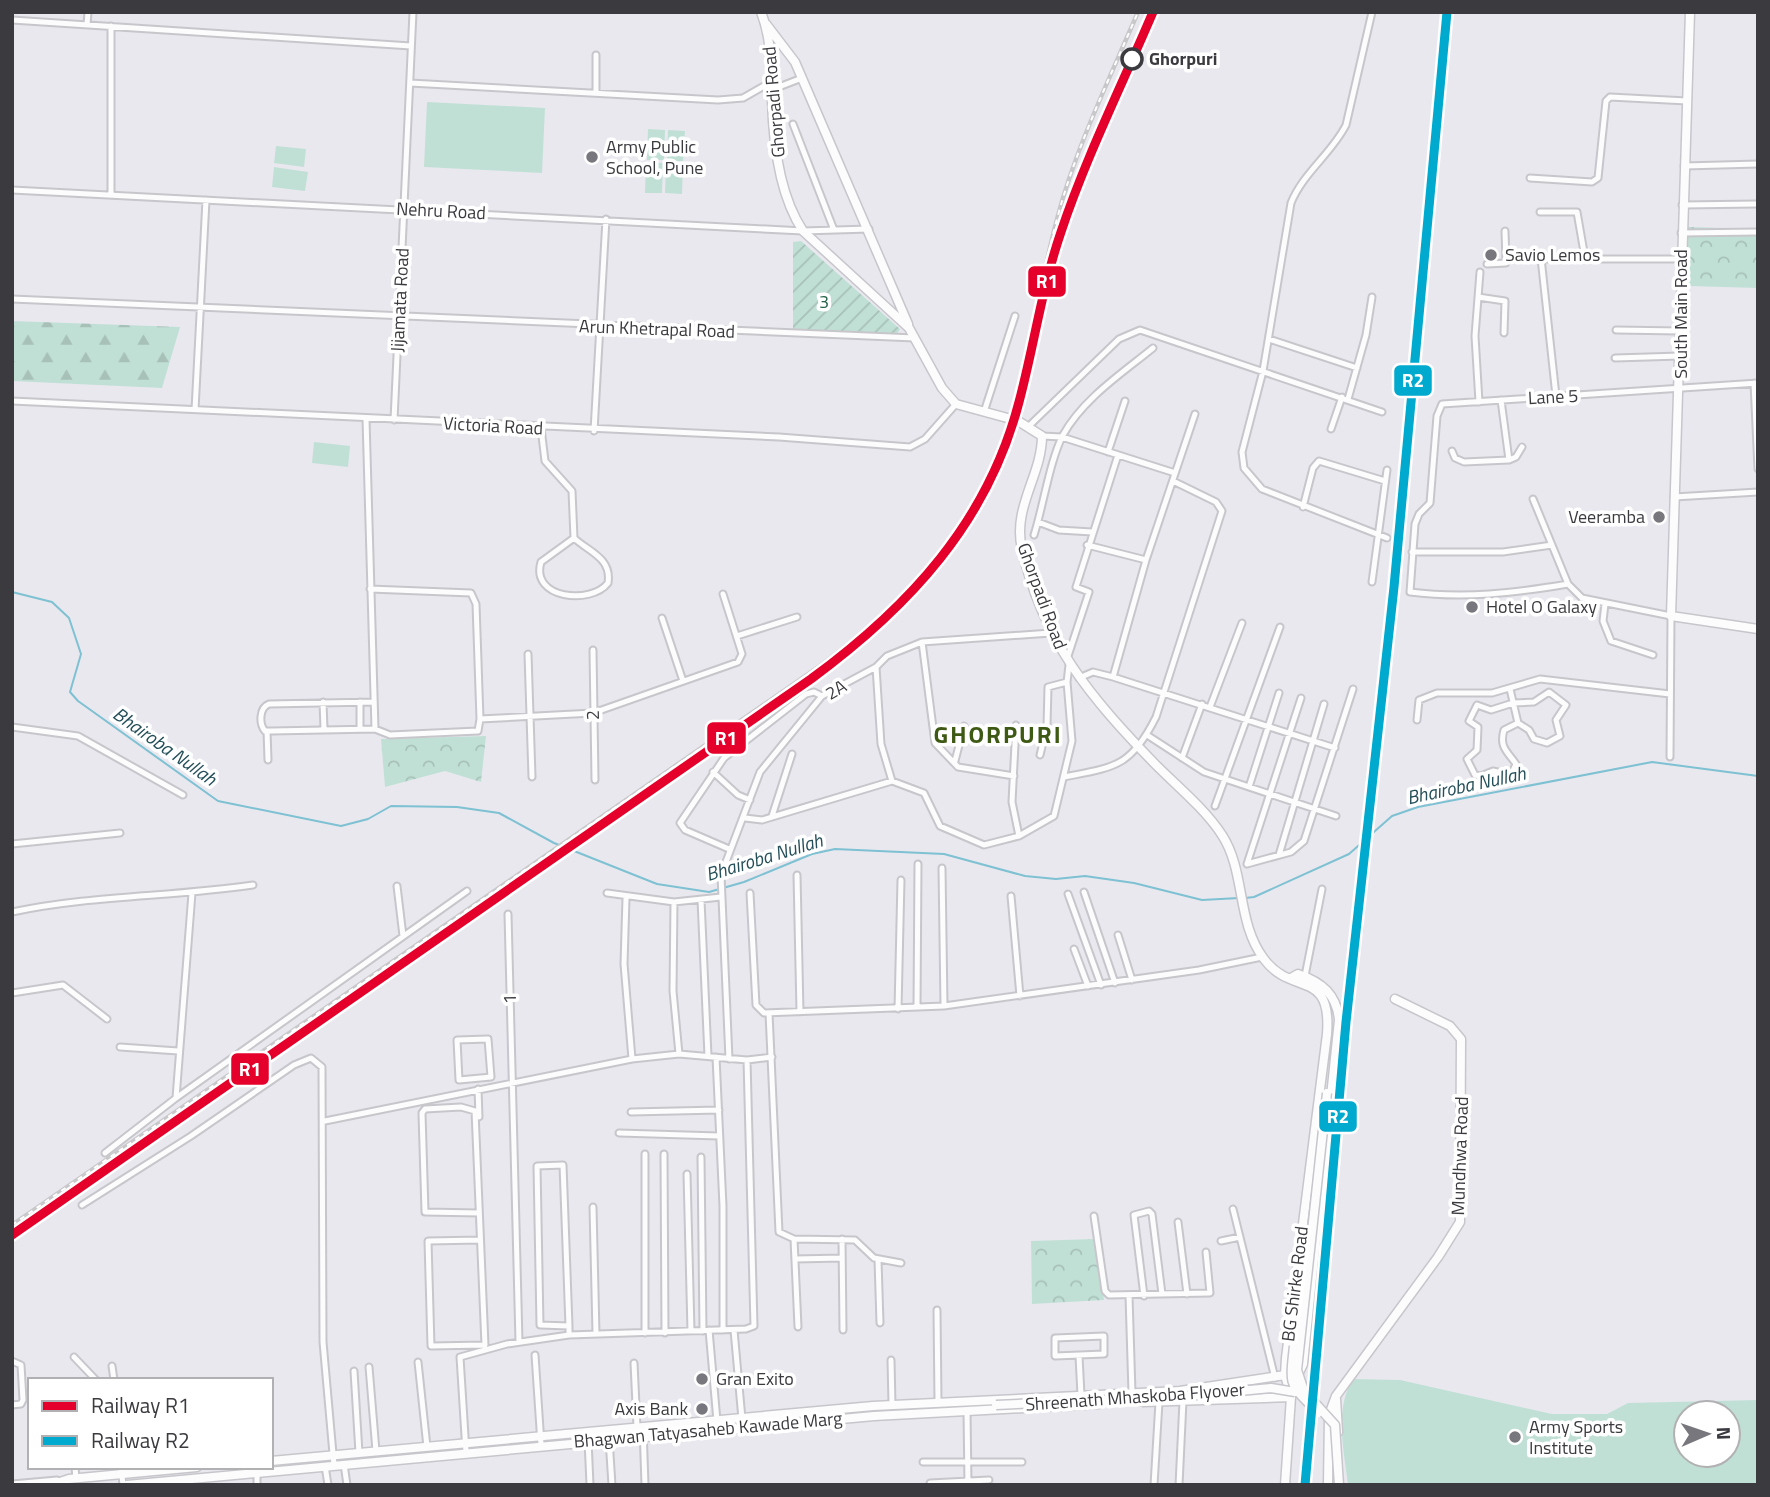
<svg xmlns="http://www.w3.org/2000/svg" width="1770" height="1497" viewBox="0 0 1770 1497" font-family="'Titillium Web',sans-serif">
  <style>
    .forest { fill: url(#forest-firs) }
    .park { fill: url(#park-crowns) }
    .garden { fill: url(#garden-furrows) }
    .pitch { fill: #c1e0d5; fill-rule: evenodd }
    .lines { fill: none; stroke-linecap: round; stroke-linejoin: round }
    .stream { stroke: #7ec1d2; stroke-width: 2 }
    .street-casing { stroke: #c7c6cb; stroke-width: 9 }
    .secondary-casing { stroke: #c7c6cb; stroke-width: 11 }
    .street { stroke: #fcfcfd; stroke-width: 5 }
    .secondary { stroke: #fcfcfd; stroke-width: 8 }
    .rail-casing { stroke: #c8c8ca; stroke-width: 4.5 }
    .rail { stroke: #fff; stroke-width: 2; stroke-dasharray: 5; stroke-linecap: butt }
    .secondary-bridge-casing { stroke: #c7c6cb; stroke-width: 11; stroke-linecap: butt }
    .secondary-bridge { stroke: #fcfcfd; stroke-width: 8 }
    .rail-1-casing { stroke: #fff; stroke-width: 14 }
    .rail-2-casing { stroke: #fff; stroke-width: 14 }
    .rail-1 { stroke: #e4002b; stroke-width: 9 }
    .rail-2 { stroke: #00a9ce; stroke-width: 9 }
    .stop-dot { fill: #fff; stroke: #3b3a3f; stroke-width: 3.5 }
    .poi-dot { fill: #78777d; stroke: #fff; stroke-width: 2.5 }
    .labels { text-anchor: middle; stroke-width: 7; stroke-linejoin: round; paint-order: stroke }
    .stop-label { font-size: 18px; font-weight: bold; fill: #3b3a3f; stroke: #fff; text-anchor: start }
    .street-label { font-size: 18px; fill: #3b3a3f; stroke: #fff }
    .poi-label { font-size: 18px; fill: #3b3a3f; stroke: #fff; text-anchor: start }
    .park-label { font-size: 18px; fill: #27644b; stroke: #fff }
    .water-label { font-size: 19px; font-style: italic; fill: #244f59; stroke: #fff }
    .district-label { font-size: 24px; font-weight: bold; letter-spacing: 2px; fill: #3e5914; stroke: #fff }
    .line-badge { stroke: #fff; stroke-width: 2.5 }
    .badge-label { font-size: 19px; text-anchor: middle; font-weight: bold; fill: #fff }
  </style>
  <defs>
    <pattern id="forest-firs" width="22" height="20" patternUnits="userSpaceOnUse" patternTransform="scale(1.75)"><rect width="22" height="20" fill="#c1e0d5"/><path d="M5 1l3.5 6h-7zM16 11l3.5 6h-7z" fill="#a7c1b8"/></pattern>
    <pattern id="park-crowns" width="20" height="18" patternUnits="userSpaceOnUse" patternTransform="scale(1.75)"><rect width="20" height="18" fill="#c1e0d5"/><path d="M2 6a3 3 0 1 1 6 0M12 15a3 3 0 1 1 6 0" fill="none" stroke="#a7c1b8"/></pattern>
    <pattern id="garden-furrows" width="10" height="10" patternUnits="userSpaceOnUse" patternTransform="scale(1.75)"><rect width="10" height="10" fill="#c1e0d5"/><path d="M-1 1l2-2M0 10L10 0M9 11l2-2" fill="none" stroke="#a7c1b8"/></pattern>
  </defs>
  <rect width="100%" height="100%" fill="#e9e8ef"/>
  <path class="forest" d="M12,321l168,6 -18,61 -150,-7z"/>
  <path class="park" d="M1688,227l70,2v59l-71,-2z
    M486,736l-5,46 -36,-11 -60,16 -4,-48z
    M1095,1239l9,61 -72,4 -1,-63z"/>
  <path class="garden" d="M801,241l99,88 -5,8 -102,-7v-88z"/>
  <path class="pitch" d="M427,102l118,6 -3,65 -118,-6z
    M648,129l17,1 -1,30h-17z
    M668,130l17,1 -2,30h-16z
    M276,146l30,3 -2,18 -30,-4z
    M646,162l17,1 -1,30h-17z
    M666,163h17l-1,31 -17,-1z
    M274,167l34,5 -3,19 -33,-4z
    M314,442l36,4 -2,21 -36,-4z
    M1353,1379l47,1 152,34h55l21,-11 130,-3v85h-410c-4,-34 -14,-76 5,-106zM1686,1413h42v42h-42z"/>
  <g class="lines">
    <path class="stream" d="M12,592l40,10 17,16 12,36 -11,38 8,9 140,100 123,25 27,-7 23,-13 66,1 42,6 55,30 103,41 52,8 35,-10 68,-28 23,-5 109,5 81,22 31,3 29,-3 49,7 68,17 37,-2
      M1245,898l9,-1 95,-43 43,-38 26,-9 234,-45 106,14"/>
    <defs>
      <path id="street" d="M1372,12l-26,113c-14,28 -43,48 -55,78l-28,168 -21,81 2,16 18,21 125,49
        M12,20l399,26
        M87,25l1,-13
        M111,26v169
        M596,55v38
        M410,83l308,17 25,-2 28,-16
        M771,90l31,-12
        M793,124l41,106
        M1684,166l74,-2
        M1530,178l62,4 6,-4 8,-77 4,-4 77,4
        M12,190l791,41 66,-2
        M1682,205l75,-1
        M1540,212h37l8,46
        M1681,233l77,-1
        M1541,258l15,138
        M1506,259h174
        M1487,264l19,-1 -1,-32
        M1478,297l27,4 -1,32
        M12,299l903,39
        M1616,330l64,1
        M1269,339l88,29
        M1615,358l65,-2
        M1754,383l4,86
        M1348,399l18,-64 6,-38
        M1501,400l8,60 7,-3 6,-10
        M12,401l767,36 131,10 15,-8 31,-35
        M1479,402l-4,-66 5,-64
        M195,410l11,-210
        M984,412l31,-96
        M366,419l9,310 15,6 88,-4 2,-12 -4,-115 -5,-11 -101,-4
        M394,420l19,-408
        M1029,426l90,-87 21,-9 242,82
        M541,428l4,33 27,30 2,47c15,14 38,20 34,45 -17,22 -78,16 -67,-21l33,-24
        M1331,429l11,-32
        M594,431l12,-212
        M1042,436l20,1 113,36
        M1452,451l3,7 9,4 45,-2
        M1108,452l17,-51
        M1674,497l84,-5
        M1533,499l35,85 14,14 89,18 -1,141
        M1303,507l10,-39 6,-7 66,20
        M1038,522l21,8 33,2
        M1034,535c9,-28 16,-75 29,-100 20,-36 58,-61 90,-87
        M1087,545l59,15
        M1412,552h91l49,-7
        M1372,582l15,-112
        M1568,584c-54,9 -103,15 -158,8l5,-68 4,-10 11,-11 7,-87 5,-12 316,-21
        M1605,604l-2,17 8,20 42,14
        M662,618l21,63
        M737,636l60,-19
        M922,642l13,101 23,24 56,9
        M593,650l2,130
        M528,654l4,123
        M1067,659l22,-67 -13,-5 42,-132
        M876,667l5,77 11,37 32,12 16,33 44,19 35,-9 35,-20 18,-75 -5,-59 2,-17
        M1113,677l33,-117 49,-146
        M1079,678l14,-6 20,5 222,71
        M1510,689l8,34 11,7 5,9 13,4 13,-7 -4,-16 10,-15 -17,-13 -15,10 -21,1 -22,7 -14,-5 -8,16 9,6 -1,23 -10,9 8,16 6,1 12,-5 18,4 5,-11c-9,-13 -17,-17 -12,-34l14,-7
        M323,702l1,27
        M374,702l-105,2c-10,4 -10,20 -4,27h7l103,-2
        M1210,707l32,-84
        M480,719l113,-6 145,-51 4,-8 -19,-60
        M1417,720l2,-20 18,-7h55l48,-14 130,15
        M1016,725l-4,77 7,34
        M12,727l66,9 105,59
        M360,729v-27
        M267,731l1,29
        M1147,735l57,37 132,44
        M1040,755l7,-29 1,-39 19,-5
        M1182,758l20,-54
        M955,761l9,-35
        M713,772l25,23 12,5
        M1064,777c51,-10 67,-10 92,-60l66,-206 -6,-9 -43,-21
        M1249,787l30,-94
        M1215,806l65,-179
        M772,816l20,-62
        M745,818l17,2 130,-39
        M12,844l108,-11
        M729,849l-44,-19 -5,-7 44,-65 82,-64 8,-2 8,4
        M1279,855l45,-151
        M1247,864l44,-12 13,-11 49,-152
        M1247,864l54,-166
        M942,868l2,138
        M797,875l3,137
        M397,886l6,50
        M1084,892l31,91
        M607,893l67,9 47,-5
        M750,893l6,112 8,8 180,-7 255,-36 63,-13
        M1068,894l33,91
        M1011,896l9,100
        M626,898l-2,66 8,95
        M701,900l7,156
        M674,902l-1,89 6,63
        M12,912c80,-17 160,-15 241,-27
        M508,914l11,428
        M1118,935l14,45
        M1074,949l14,37
        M1305,976l17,-87
        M12,993l51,-8 44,34
        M917,1007l1,-143
        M898,1009l3,-129
        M769,1013l10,219 15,7 61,1 19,18 27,5
        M488,1039l3,38 -32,3 -2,-40z
        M120,1047l58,4
        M716,1057l7,149v124
        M729,1059l-8,-184 39,-103 62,-76 54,-29 11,-11 35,-14 129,-9
        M478,1089l1,28
        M176,1098l291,-207
        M631,1112l88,-2
        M325,1121l307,-62 47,-5 68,6 25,-3
        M619,1133l100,3
        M105,1153l71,-55 16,-205
        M645,1154v179
        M664,1154l1,179
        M701,1157l2,174
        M687,1174l4,157
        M82,1205l109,-69 103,-71 17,-7 11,9 1,275 11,123
        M593,1207l3,127
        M1233,1209l42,169
        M479,1213l-54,-1 -3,-99 3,-4 36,-2 14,4 10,234 -54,1 -3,-105 52,-1
        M1094,1216l11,75 4,4 101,-2 -4,-41
        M1178,1222l9,72
        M794,1239l4,88
        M842,1239l1,91
        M1221,1241l19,-4
        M795,1259l47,-1
        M878,1260l2,63
        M1129,1296l3,97
        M1144,1296l-10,-81 15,-4 3,3 10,80
        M937,1310l1,92
        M569,1326l-29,-1 -3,-159 26,-1 6,161v9
        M709,1330l8,91
        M734,1330l8,89
        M1104,1336v18l-49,2v-18z
        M535,1355l6,89
        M1079,1356l2,39
        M74,1357l22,23
        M891,1360l1,45
        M12,1361l9,4 2,35 -2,4 -9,1
        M418,1362l9,85
        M634,1363l3,64
        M112,1366l2,14
        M369,1367l7,84
        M354,1371l5,82
        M967,1411l1,74
        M643,1427l2,58
        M609,1439l3,46
        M588,1440l2,45
        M466,1452l-6,-95 47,-13 62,-9 177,-6 8,-3 -7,-266
        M923,1462h99
        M344,1464l3,21
        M325,1466l3,19
        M75,1467l1,12
        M121,1467l2,18
        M257,1471v14
        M930,1483l59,-3
        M12,1484l45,-4
        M1154,1485l5,-83
        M1179,1485l4,-84"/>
      <path id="secondary" d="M761,12c11,28 10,57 11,87 1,42 7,96 31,132l106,97 33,60 14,16 62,17 24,15c0,39 -30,72 -20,113 21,93 69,149 134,216 22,22 49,44 66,70 24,37 14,87 42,124 28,38 68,9 63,75l-41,324 -1,17 6,22 -6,88
        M1690,12l-19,604 87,13
        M766,24l29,38 113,262
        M1291,978l7,-4c24,8 39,21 41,46l-36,344 -7,15
        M1336,1399l2,33
        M1143,1402l148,-5
        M271,1461l602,-55 307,-15 105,-16
        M51,1485l18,-6 128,-12
        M127,1485l747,-69 225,-12
        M1328,1485l1,-70 7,-19 102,-139 22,-35 1,-183 -11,-13 -55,-27"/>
    </defs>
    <use href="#street" class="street-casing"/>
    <use href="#secondary" class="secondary-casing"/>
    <use href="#street" class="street"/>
    <use href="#secondary" class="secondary"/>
    <defs>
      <path id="rail" d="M1361,876v56
        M12,1225l812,-562c93,-69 169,-159 196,-274 13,-56 22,-114 37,-170 19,-72 52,-139 81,-207"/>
    </defs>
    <use href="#rail" class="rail-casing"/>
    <use href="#rail" class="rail"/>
    <defs>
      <path id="secondary-bridge" d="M1327,1093l-30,277 7,21 31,34 4,60
        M1294,1346c-5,44 -4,37 24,67
        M996,1405l180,-8 95,-9 24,4"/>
    </defs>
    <use href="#secondary-bridge" class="secondary-bridge-casing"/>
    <use href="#secondary-bridge" class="secondary-bridge"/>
    <defs>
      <path id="rail-1" d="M12,1235l799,-556c98,-72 177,-157 208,-277 15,-56 23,-115 42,-170 25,-75 61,-147 92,-220"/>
      <path id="rail-2" d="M1305,1485l41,-463 48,-435 53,-575"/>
    </defs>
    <use href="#rail-1" class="rail-1-casing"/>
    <use href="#rail-2" class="rail-2-casing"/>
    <use href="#rail-1" class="rail-1"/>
    <use href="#rail-2" class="rail-2"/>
  </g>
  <circle class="stop-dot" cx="1132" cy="59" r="10"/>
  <g class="poi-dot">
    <circle cx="592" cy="157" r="7"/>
    <circle cx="1491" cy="255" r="7"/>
    <circle cx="1659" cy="517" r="7"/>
    <circle cx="1472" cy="607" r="7"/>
    <circle cx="702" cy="1379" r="7"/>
    <circle cx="702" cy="1409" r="7"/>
    <circle cx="1515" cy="1437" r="7"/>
  </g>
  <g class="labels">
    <g class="stop-label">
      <text x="1149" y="65">Ghorpuri</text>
    </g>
    <g class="street-label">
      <text transform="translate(774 102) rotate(-95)" y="6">Ghorpadi Road</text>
      <text transform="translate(441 211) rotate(3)" y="6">Nehru Road</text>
      <text transform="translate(400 300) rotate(-87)" y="6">Jijamata Road</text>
      <text transform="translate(1681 314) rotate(-90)" y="6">South Main Road</text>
      <text transform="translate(657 329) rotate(2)" y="6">Arun Khetrapal Road</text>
      <text transform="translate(1553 397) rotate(-3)" y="6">Lane 5</text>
      <text transform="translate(493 426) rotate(3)" y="6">Victoria Road</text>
      <text transform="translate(1042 596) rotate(70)" y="6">Ghorpadi Road</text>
      <text transform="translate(836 690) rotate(-31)" y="6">2A</text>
      <text transform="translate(593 715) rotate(-91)" y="6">2</text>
      <text transform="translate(510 999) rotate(-91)" y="6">1</text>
      <text transform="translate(1460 1156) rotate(-88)" y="6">Mundhwa Road</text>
      <text transform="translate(1295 1284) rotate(-83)" y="6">BG Shirke Road</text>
      <text transform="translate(1135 1397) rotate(-4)" y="6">Shreenath Mhaskoba Flyover</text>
      <text transform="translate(708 1430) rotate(-5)" y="6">Bhagwan Tatyasaheb Kawade Marg</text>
    </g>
    <g class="poi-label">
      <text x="606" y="153">Army Public<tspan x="606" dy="21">School, Pune</tspan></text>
      <text x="1505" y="261">Savio Lemos</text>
      <text x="1645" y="523" text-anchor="end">Veeramba</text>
      <text x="1486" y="613">Hotel O Galaxy</text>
      <text x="716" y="1385">Gran Exito</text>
      <text x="688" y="1415" text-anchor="end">Axis Bank</text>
      <text x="1529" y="1433">Army Sports<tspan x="1529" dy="21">Institute</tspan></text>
    </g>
    <g class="park-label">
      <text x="824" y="308">3</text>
    </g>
    <g class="water-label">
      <text transform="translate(165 746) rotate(35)" y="7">Bhairoba Nullah</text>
      <text transform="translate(1466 785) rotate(-12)" y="7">Bhairoba Nullah</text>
      <text transform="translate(764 857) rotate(-17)" y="7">Bhairoba Nullah</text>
    </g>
    <g class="district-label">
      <text x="998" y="743">GHORPURI</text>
    </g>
  </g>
  <g class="line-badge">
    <rect x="1027" y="265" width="40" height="33" rx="7" fill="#e4002b"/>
    <rect x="1393" y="364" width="40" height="33" rx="7" fill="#00a9ce"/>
    <rect x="706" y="721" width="41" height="34" rx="7" fill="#e4002b"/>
    <rect x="230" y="1052" width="40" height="34" rx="7" fill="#e4002b"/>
    <rect x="1318" y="1100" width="40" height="33" rx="7" fill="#00a9ce"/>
  </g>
  <g class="badge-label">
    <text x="1047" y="288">R1</text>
    <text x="1413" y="387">R2</text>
    <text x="726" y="745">R1</text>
    <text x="250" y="1076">R1</text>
    <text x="1338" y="1123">R2</text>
  </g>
  <rect width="1770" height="1497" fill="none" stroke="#3b3a3f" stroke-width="28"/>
  <rect x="28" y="1378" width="245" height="91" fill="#ffffff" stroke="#b1b0b2" stroke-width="2"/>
  <rect x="42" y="1401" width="35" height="10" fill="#e4002b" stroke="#b1b0b2" stroke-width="2"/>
  <text x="91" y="1413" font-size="21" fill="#3b3a3f">Railway R1</text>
  <rect x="42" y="1436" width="35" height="10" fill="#00a9ce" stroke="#b1b0b2" stroke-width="2"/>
  <text x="91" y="1448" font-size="21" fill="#3b3a3f">Railway R2</text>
  <g transform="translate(1707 1434) rotate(88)"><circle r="33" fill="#ffffff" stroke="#b1b0b2" stroke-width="2"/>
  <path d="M0-5L12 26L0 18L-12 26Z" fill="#78777d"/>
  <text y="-10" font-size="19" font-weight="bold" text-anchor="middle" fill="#3b3a3f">N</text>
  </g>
</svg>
